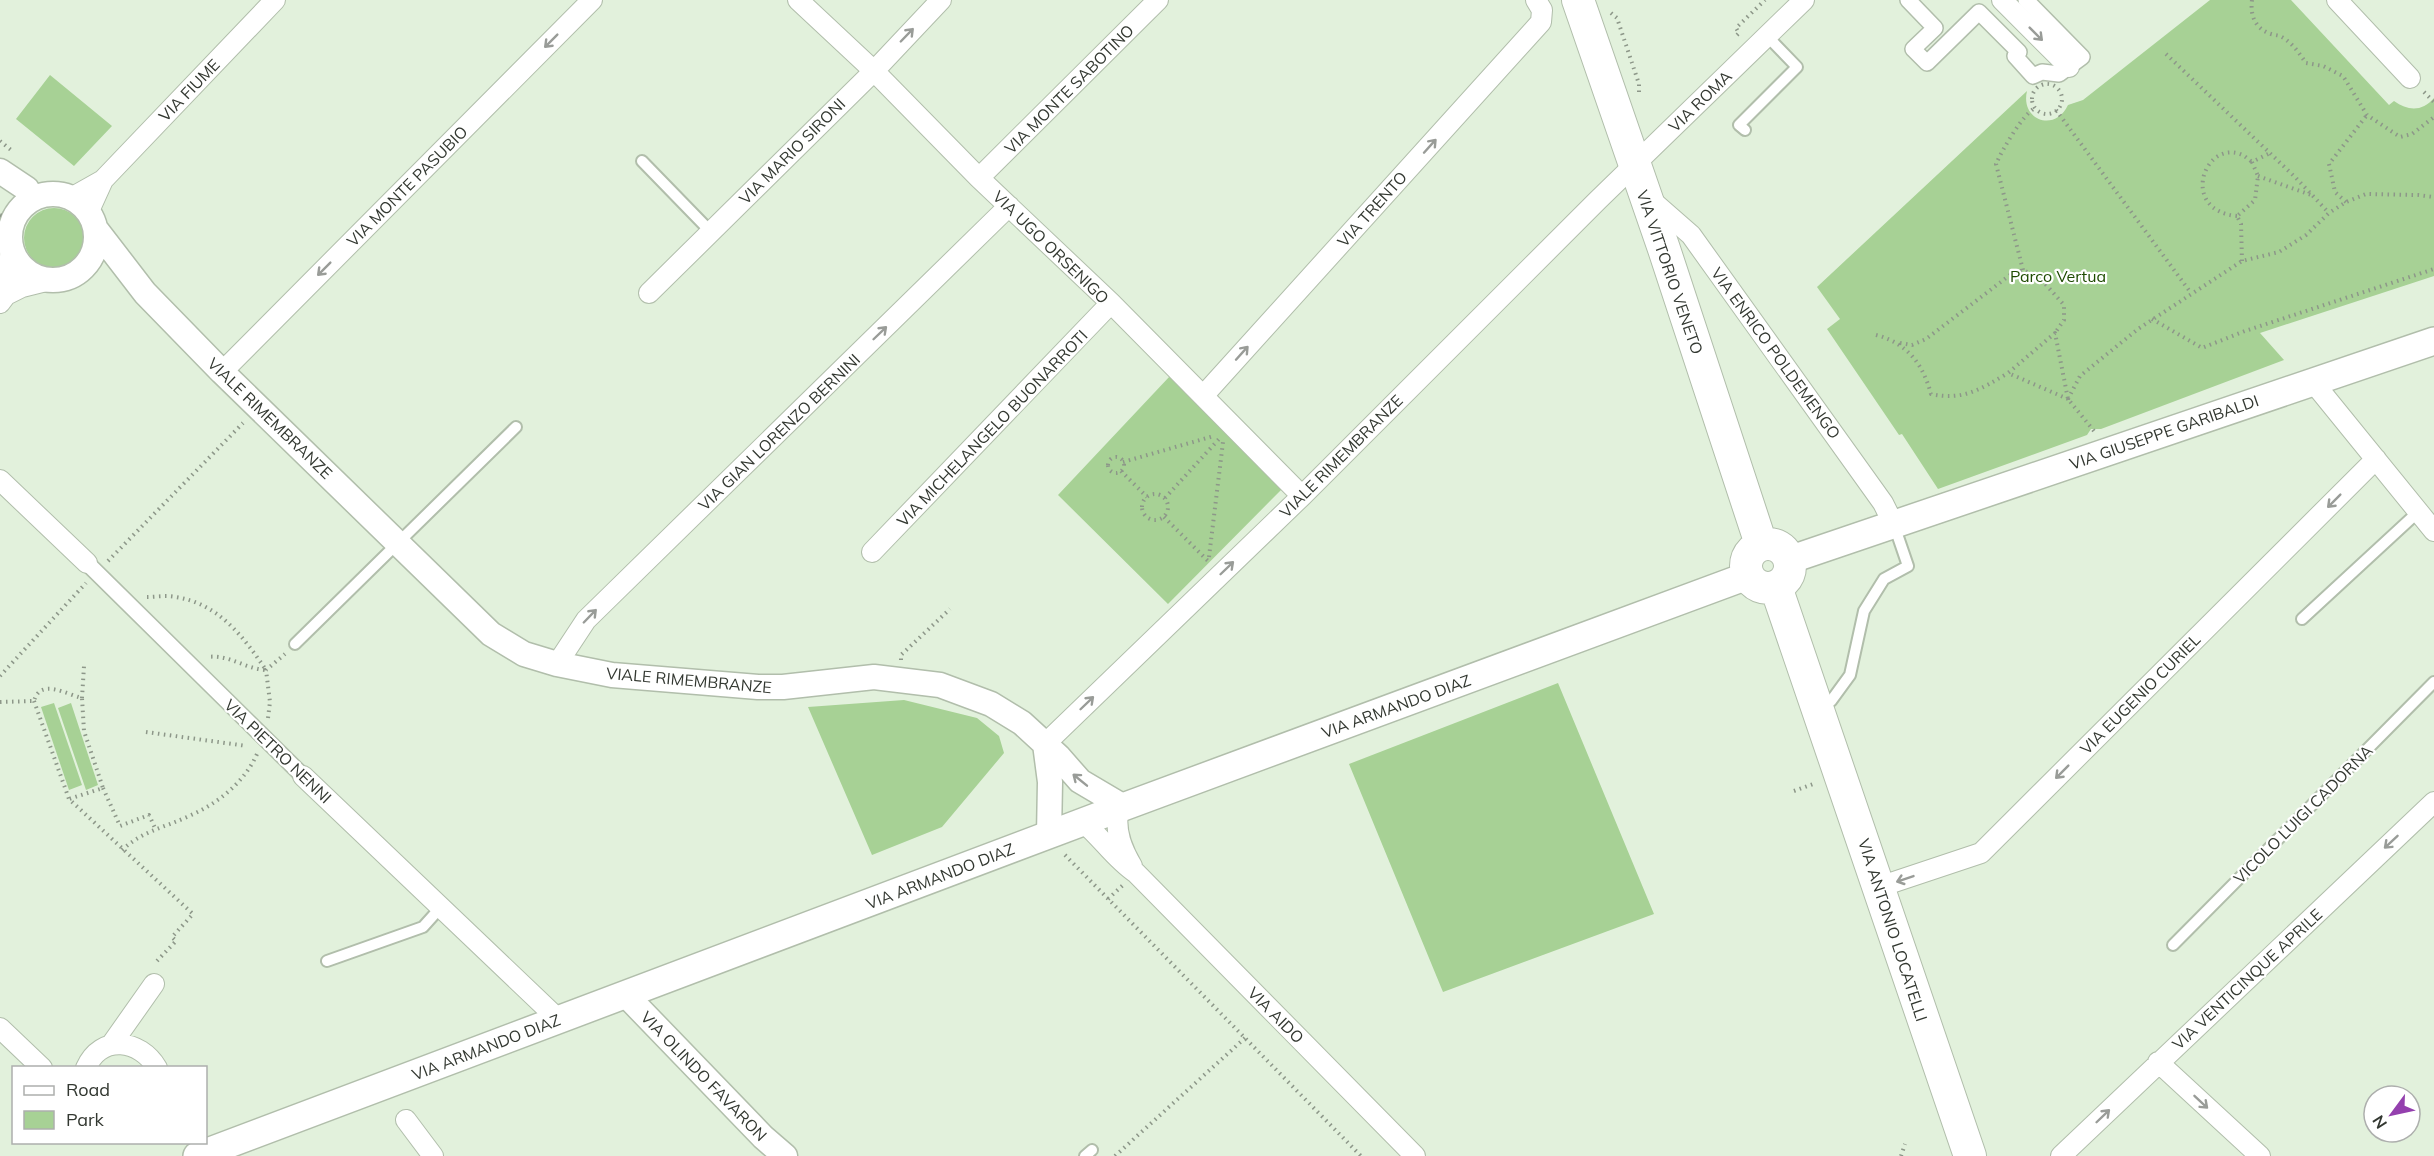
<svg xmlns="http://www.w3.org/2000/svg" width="2434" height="1156" viewBox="0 0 2434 1156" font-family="Mulish,sans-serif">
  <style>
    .green { fill: #a7d195 }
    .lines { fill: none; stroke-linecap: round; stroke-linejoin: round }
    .service-casing { stroke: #b1beab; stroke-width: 14 }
    .pedestrian-casing { stroke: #b1beab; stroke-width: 18 }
    .minor-casing { stroke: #b1beab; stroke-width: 22 }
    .tertiary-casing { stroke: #b1beab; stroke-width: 27 }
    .secondary-casing { stroke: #b1beab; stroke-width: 30 }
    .primary-casing { stroke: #b1beab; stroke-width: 34 }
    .path { stroke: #8d9789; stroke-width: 4; stroke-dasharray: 1.5 4.5; stroke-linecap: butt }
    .service { stroke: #fff; stroke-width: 10 }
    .pedestrian { stroke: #fff; stroke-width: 15 }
    .minor { stroke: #fff; stroke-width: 20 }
    .tertiary { stroke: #fff; stroke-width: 24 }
    .secondary { stroke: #fff; stroke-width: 27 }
    .primary { stroke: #fff; stroke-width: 32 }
    .oneway { stroke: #999c98 }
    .labels { text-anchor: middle; stroke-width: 4.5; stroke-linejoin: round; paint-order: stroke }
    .street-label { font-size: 16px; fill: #333831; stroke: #fff }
    .park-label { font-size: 16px; fill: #1e4b00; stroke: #fff }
  </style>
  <rect width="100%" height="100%" fill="#e2f1dc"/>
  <path class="green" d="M2210,0h81l98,105 5,-4c14,10 28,11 40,-3v178l-174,57 24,27 -183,69h-10l-4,6 -149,54 -36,-55 -3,1 -72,-106 13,-10 -23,-32 210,-196c-7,29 28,42 41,14l15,-5z
    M50,75l62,51 -38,40 -58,-47z
    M24 238a30 30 0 1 1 60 0a30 30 0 1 1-60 0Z
    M1170,376l112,113 -114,115 -110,-109z
    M1558,683l96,231 -211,78 -94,-228z
    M904,700l73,18 22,18 5,17 -62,74 -70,28 -64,-148z
    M54,703l28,82 -13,5 -28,-83z
    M71,703l27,82 -12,5 -28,-82z"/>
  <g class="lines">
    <defs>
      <path id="service" d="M1745,130l-6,-5 58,-58 -30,-31
        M642,161l69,71
        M2302,619l116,-107
        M295,644l221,-217
        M1819,703l12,-2 19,-26 14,-64 20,-32 24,-13 -14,-41
        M2173,945l261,-263
        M327,961l96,-34 18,-20
        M1085,1156l7,-6"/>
      <path id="pedestrian" d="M1908,0l27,28 -22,21 14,14 52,-51 40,40 -4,4 18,20 9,-4 17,2 23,-17 -56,-57
        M87,563l216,213"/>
      <path id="minor" d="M798,0l76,71 105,107 132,125 191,193
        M2002,0l67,67
        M2337,0l73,78
        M979,178l179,-178
        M71,198l32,-18
        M1651,200l40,35 192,268 10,20
        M88,213l15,-33 172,-180
        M649,293l225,-222 67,-71
        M6,295l16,-8 32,-8
        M0,303l6,-8 5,-48
        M222,372l370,-372
        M2313,382l121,149
        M1203,396l338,-374 1,-12 -6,-10
        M0,480l87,83
        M872,552l239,-249
        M557,664l29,-44 423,-414
        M1045,744l257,-248 296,-296 206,-200
        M303,776l255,243
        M1124,807l-6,6c-3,19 4,36 14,53
        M1083,822c19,16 32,37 53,51l279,283
        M1879,887l102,-34 395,-394
        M0,1028l42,40
        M111,1045l43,-61
        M2158,1062l102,94
        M86,1068c15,-34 54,-29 71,0
        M406,1120l27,36
        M2061,1156l373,-354"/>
      <path id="tertiary" d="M0,171l27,18 5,10
        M10 237a43 43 0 1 1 86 0a43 43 0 1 1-86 0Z
        M95,228l50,65 77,79 269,262 33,20 33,10 55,11 146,12h25l91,-10 66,8 51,19 31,19 36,33 22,25 44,26
        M1045,744l5,38 -1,53
        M625,994l138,143 22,19"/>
      <path id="secondary" d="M1789,560l645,-219
        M197,1156l899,-339 651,-241"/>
      <path id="primary" d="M1578,0l86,249 97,295
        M1746 566a22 22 0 1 1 44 0a22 22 0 1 1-44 0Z
        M1776,587l194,569"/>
    </defs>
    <use href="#service" class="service-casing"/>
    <use href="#pedestrian" class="pedestrian-casing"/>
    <use href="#minor" class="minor-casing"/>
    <use href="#tertiary" class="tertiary-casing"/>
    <use href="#secondary" class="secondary-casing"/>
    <use href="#primary" class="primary-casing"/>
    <path class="path" d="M2252,0c-2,15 3,29 19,34 3,1 6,1 9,2 12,6 19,17 26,27l17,3 20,10 24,39 33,22 12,-3 22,-17
      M1611,13l6,5 22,66v8
      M1737,35l2,-2 -3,-5 29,-28
      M2166,54l130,124 33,35
      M2032 99a15 15 0 1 1 30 0a15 15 0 1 1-30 0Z
      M2424,92l10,10
      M2056,110l135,183
      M0,141l11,9
      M2258,176l53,19
      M2346,202l-11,-10 -6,-28 38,-49
      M0,215l13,6
      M2237,216c-57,-5 -34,-75 3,-62 4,1 8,5 12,8
      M2242,261l-1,-37 -4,-8 18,-16 3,-24 -6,-14 18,-9
      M2023,270l-27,-106c6,-14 27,-50 39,-56
      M2152,319l50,29 43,-17 189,-62
      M1876,335c31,8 47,29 55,59 32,7 50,-5 77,-21
      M1900,343l12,2 14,-6 84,-64 13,-5 17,8 24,27v15l-9,13
      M2068,399l12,-23 58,-47 104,-68 37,-9 27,-17 23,-22 17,-11 20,-8 52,1 16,2
      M2068,399l-60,-26 47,-40 13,66 26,32
      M1108 465a8 8 0 1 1 16 0a8 8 0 1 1-16 0Z
      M1123,462l91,-26
      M1121,471l26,26
      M1142 507a13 13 0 1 1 26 0a13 13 0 1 1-26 0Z
      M1165,498l54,-59
      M1164,517l44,44
      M1209,557l14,-115
      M108,561l135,-138
      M147,597c9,0 19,-2 28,0 43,6 68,39 91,73 -21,-1 -37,-16 -59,-13
      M901,660v-5l49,-46
      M0,676l86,-93
      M82,698l2,-32
      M34,701l35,98 124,115 -21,23 4,4 -20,21
      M0,702l34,-1c6,-23 32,-7 48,-3l2,33 19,57 -34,11
      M268,718l2,-16 -4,-32 19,-16
      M146,732l101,14
      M103,788l17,38 29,-11 6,13
      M1794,791l19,-7
      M122,850c22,-20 42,-22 67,-34 28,-12 55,-33 68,-62
      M1065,855l296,301
      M1108,899l15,-14
      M1115,1156l130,-118
      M1901,1156l4,-12"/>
    <use href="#service" class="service"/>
    <use href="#pedestrian" class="pedestrian"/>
    <use href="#minor" class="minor"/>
    <use href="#tertiary" class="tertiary"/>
    <use href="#secondary" class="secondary"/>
    <use href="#primary" class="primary"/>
  </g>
  <defs><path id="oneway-shaft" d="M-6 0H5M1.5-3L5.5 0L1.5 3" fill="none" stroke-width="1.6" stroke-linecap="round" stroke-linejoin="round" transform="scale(1.5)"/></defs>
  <g class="oneway">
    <use href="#oneway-shaft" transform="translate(2036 34) rotate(45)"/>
    <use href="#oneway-shaft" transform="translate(907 35) rotate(-46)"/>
    <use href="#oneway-shaft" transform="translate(551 41) rotate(135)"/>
    <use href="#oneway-shaft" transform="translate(1430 146) rotate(-48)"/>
    <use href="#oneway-shaft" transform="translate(324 269) rotate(135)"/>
    <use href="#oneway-shaft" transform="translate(880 333) rotate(-44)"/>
    <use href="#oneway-shaft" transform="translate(1242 353) rotate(-48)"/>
    <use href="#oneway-shaft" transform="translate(2334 501) rotate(135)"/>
    <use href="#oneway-shaft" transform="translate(1227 568) rotate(-44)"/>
    <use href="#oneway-shaft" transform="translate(590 616) rotate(-46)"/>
    <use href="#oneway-shaft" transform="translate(1087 703) rotate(-44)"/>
    <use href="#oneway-shaft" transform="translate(2062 772) rotate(135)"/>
    <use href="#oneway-shaft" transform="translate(1080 780) rotate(-141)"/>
    <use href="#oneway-shaft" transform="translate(2391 842) rotate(137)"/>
    <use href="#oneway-shaft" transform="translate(1905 879) rotate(161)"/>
    <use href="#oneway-shaft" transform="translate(2201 1102) rotate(43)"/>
    <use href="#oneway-shaft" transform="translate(2103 1116) rotate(-44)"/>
  </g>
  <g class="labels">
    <g class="street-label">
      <text transform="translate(1069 89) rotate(-45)" y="6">VIA MONTE SABOTINO</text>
      <text transform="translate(189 90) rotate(-46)" y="6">VIA FIUME</text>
      <text transform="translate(1700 101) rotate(-44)" y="6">VIA ROMA</text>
      <text transform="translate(792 151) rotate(-45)" y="6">VIA MARIO SIRONI</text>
      <text transform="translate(407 186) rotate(-45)" y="6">VIA MONTE PASUBIO</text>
      <text transform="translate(1372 209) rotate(-48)" y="6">VIA TRENTO</text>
      <text transform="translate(1051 247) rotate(44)" y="6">VIA UGO ORSENIGO</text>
      <text transform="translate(1670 272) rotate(71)" y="6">VIA VITTORIO VENETO</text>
      <text transform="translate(1776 353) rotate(54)" y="6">VIA ENRICO POLDEMENGO</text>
      <text transform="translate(270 418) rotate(44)" y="6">VIALE RIMEMBRANZE</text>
      <text transform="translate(992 428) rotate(-46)" y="6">VIA MICHELANGELO BUONARROTI</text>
      <text transform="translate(779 432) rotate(-44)" y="6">VIA GIAN LORENZO BERNINI</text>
      <text transform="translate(2164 432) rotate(-19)" y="6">VIA GIUSEPPE GARIBALDI</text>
      <text transform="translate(1341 456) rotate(-45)" y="6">VIALE RIMEMBRANZE</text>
      <text transform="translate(689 680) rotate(5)" y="6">VIALE RIMEMBRANZE</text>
      <text transform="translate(2140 694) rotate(-45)" y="6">VIA EUGENIO CURIEL</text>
      <text transform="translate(1396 706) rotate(-20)" y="6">VIA ARMANDO DIAZ</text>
      <text transform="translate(278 751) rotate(44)" y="6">VIA PIETRO NENNI</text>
      <text transform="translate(2303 814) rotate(-45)" y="6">VICOLO LUIGI CADORNA</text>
      <text transform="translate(940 876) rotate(-21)" y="6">VIA ARMANDO DIAZ</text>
      <text transform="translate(1893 930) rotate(72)" y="6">VIA ANTONIO LOCATELLI</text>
      <text transform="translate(2247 979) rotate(-43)" y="6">VIA VENTICINQUE APRILE</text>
      <text transform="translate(1276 1015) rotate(45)" y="6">VIA AIDO</text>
      <text transform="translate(486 1047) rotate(-21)" y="6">VIA ARMANDO DIAZ</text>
      <text transform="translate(704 1076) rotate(46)" y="6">VIA OLINDO FAVARON</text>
    </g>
    <g class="park-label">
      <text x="2058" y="282">Parco Vertua</text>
    </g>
  </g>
  <rect x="12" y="1066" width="195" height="78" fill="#ffffff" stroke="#adafad" stroke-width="1.5"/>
  <rect x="24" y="1086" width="30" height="9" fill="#ffffff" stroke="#adafad" stroke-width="1.5"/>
  <text x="66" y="1096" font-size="18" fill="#333831">Road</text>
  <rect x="24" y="1111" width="30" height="18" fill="#a7d195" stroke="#adafad" stroke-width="1.5"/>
  <text x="66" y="1126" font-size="18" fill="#333831">Park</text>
  <g transform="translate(2392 1114) rotate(237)"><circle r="28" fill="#ffffff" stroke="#adafad" stroke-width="1.5"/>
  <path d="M0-4.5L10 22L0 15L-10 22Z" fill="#9440ae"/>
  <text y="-9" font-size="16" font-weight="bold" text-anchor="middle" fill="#333831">N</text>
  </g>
</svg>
